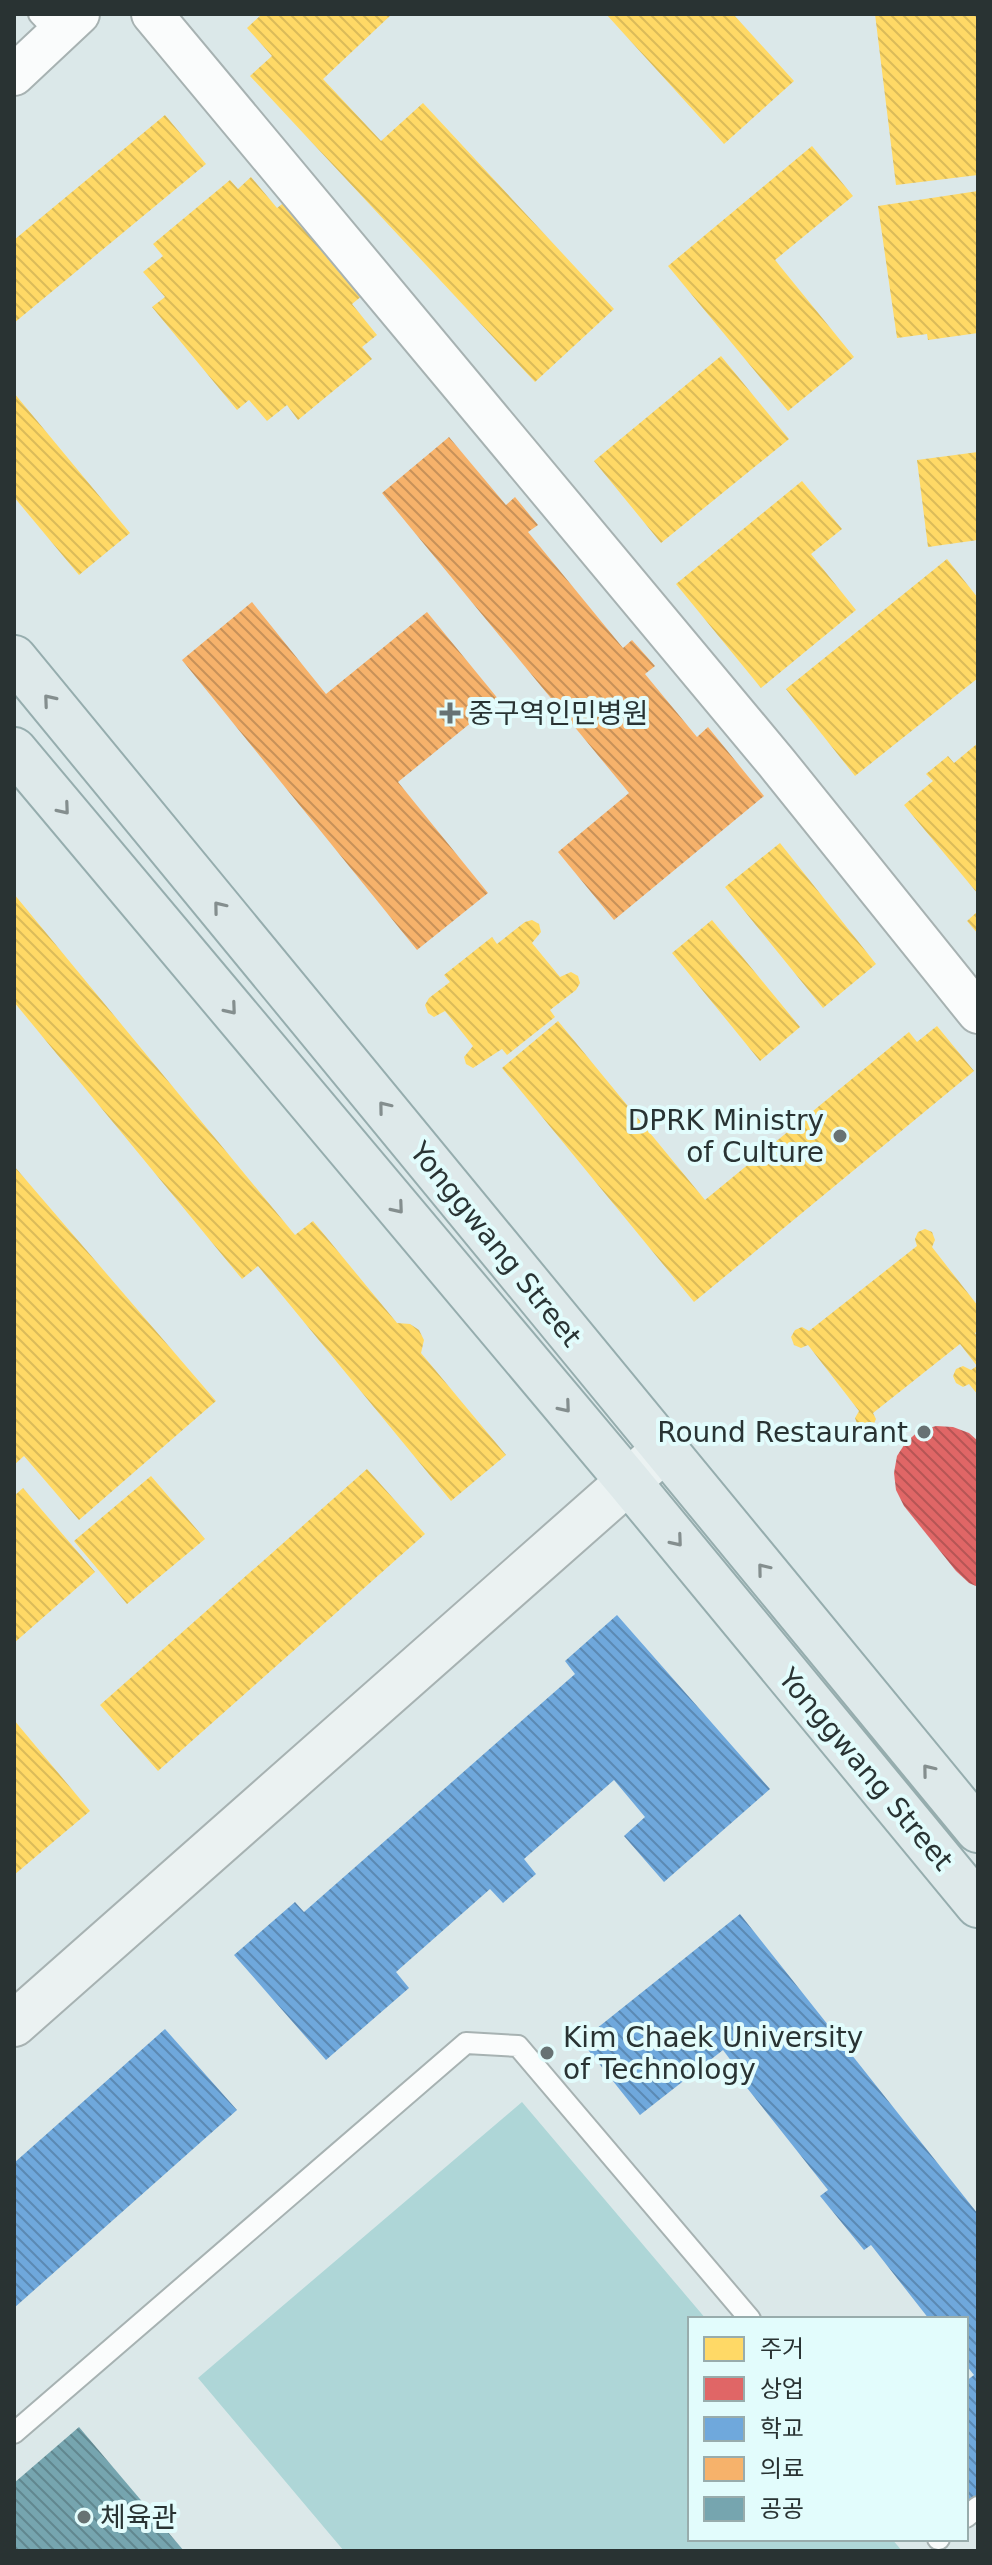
<svg xmlns="http://www.w3.org/2000/svg" width="992" height="2565" viewBox="0 0 992 2565" font-family="'DejaVu Sans','Noto Sans KR',sans-serif">
  <style>
    .pitch { fill: #aed6d7 }
    .homes { fill: url(#homes-back-hatch) }
    .shops { fill: url(#shops-back-hatch) }
    .schools { fill: url(#schools-back-hatch) }
    .health { fill: url(#health-back-hatch) }
    .public { fill: url(#public-back-hatch) }
    .lines { fill: none; stroke-linecap: round; stroke-linejoin: round }
    .lane-casing { stroke: #a7b2b2; stroke-width: 24 }
    .street-casing { stroke: #a7b2b2; stroke-width: 44 }
    .secondary-casing { stroke: #a7b2b2; stroke-width: 48 }
    .primary-casing { stroke: #96adae; stroke-width: 48 }
    .lane { stroke: #fafcfc; stroke-width: 20 }
    .street { stroke: #fafcfc; stroke-width: 40 }
    .secondary { stroke: #ebf2f2; stroke-width: 44 }
    .primary { stroke: #dee9ea; stroke-width: 44 }
    .oneway { stroke: #848e8e }
    .poi-dot { fill: #677273; stroke: #e2fcfc; stroke-width: 3 }
    .labels { text-anchor: middle; stroke-width: 8; stroke-linejoin: round; paint-order: stroke }
    .poi-label { font-size: 28px; fill: #293333; stroke: #e2fcfc; text-anchor: start }
    .street-label { font-size: 28px; fill: #293333; stroke: #e2fcfc }
  </style>
  <defs>
    <pattern id="homes-back-hatch" width="6" height="6" patternUnits="userSpaceOnUse" patternTransform="scale(2)"><rect width="6" height="6" fill="#ffd966"/><path d="M-1 5l2 2M0 0l6 6M5-1l2 2" fill="none" stroke="#dbbb59"/></pattern>
    <pattern id="shops-back-hatch" width="6" height="6" patternUnits="userSpaceOnUse" patternTransform="scale(2)"><rect width="6" height="6" fill="#e06666"/><path d="M-1 5l2 2M0 0l6 6M5-1l2 2" fill="none" stroke="#b65555"/></pattern>
    <pattern id="schools-back-hatch" width="6" height="6" patternUnits="userSpaceOnUse" patternTransform="scale(2)"><rect width="6" height="6" fill="#6fa8dc"/><path d="M-1 5l2 2M0 0l6 6M5-1l2 2" fill="none" stroke="#5b89b3"/></pattern>
    <pattern id="health-back-hatch" width="6" height="6" patternUnits="userSpaceOnUse" patternTransform="scale(2)"><rect width="6" height="6" fill="#f6b26b"/><path d="M-1 5l2 2M0 0l6 6M5-1l2 2" fill="none" stroke="#c79159"/></pattern>
    <pattern id="public-back-hatch" width="6" height="6" patternUnits="userSpaceOnUse" patternTransform="scale(2)"><rect width="6" height="6" fill="#76a5af"/><path d="M-1 5l2 2M0 0l6 6M5-1l2 2" fill="none" stroke="#61878f"/></pattern>
  </defs>
  <rect width="100%" height="100%" fill="#dbe8e9"/>
  <path class="pitch" d="M522,2102l184,217h-16v220h202l10,12h-558l-146,-173z"/>
  <path class="homes" d="M262,14h130l-69,65 58,62 42,-38 191,206 -79,73 -285,-306 22,-20 -25,-28z
    M606,14h127l61,67 -70,63z
    M875,14h103v161l-82,10z
    M165,115l41,49 -192,159v-83z
    M812,146l41,50 -78,64 79,97 -66,54 -120,-145z
    M251,177l26,31 9,-7 77,94 -11,9 25,31 -15,12 10,12 -74,61 -11,-15 -20,16 -18,-21 -12,10 -85,-103 13,-10 -22,-25 20,-16 -10,-12 77,-64 8,9z
    M978,191v142l-50,7 -1,-6 -30,4 -19,-132z
    M721,356l68,83 -128,104 -67,-82z
    M14,393l116,140 -51,42 -65,-78z
    M978,452v88l-50,7 -11,-87z
    M802,481l40,48 -31,25 45,56 -95,78 -85,-104z
    M947,559l31,39v80l-123,98 -69,-87z
    M978,743v151l-74,-89 29,-24 -7,-7 22,-18 6,7z
    M780,843l96,121 -53,44 -98,-121z
    M14,894l281,341 18,-14 84,102 13,1 9,6 5,10 -3,13 85,102 -55,46 -193,-235 -16,13 -228,-277z
    M978,911v23l-11,-13z
    M532,920l7,4 2,8 -9,11 28,34 11,-5 7,4 2,7 -4,7 -26,20 5,7 -48,38 -5,-6 -29,19 -7,-4 -2,-7 9,-11 -28,-35 -11,6 -6,-4 -3,-8 4,-7 21,-16 -6,-7 48,-38 5,7 28,-22z
    M712,920l88,107 -40,34 -88,-108z
    M558,1021l147,179 204,-168 8,10 20,-16 37,45 -280,231 -192,-234z
    M14,1166l202,235 -137,119 -55,-64 -10,9z
    M925,1229l7,3 3,8 -3,7 46,59v25l-3,2 3,5v57l-9,-11 -6,3 -7,-4 -3,-7 3,-7 7,-3 8,4 6,-4 -17,-22 -87,69 3,6 -3,7 -8,3 -7,-3 -3,-8 4,-7 -51,-66 -7,3 -7,-3 -3,-8 4,-7 7,-3 7,4 108,-85 -2,-7 3,-7z
    M367,1469l58,65 -267,237 -58,-66z
    M151,1476l54,63 -78,65 -53,-63z
    M23,1488l72,84 -81,71v-147z
    M14,1720l76,91 -76,64z"/>
  <path class="shops" d="M936,1426l17,1 16,6 9,8v146l-9,-4 -13,-12 -52,-65 -8,-16 -2,-17 3,-17 9,-14 13,-11z"/>
  <path class="schools" d="M617,1615l153,174 -106,93 -40,-46 21,-19 -31,-37 -90,79 12,15 -33,29 -13,-14 -94,83 13,16 -83,72 -92,-105 61,-53 9,10 271,-238 -10,-13z
    M740,1914l238,300v286l-7,6 -5,-6v-119l8,-6 -8,-10v-46h-37l-58,-74 -7,5 -44,-54 8,-6 -96,-121 3,-3 -12,-16 -83,65 -59,-74z
    M165,2029l72,81 -223,198v-145z"/>
  <path class="health" d="M449,437l57,68 9,-8 23,28 -10,7 95,116 9,-8 23,26 -10,8 52,63 11,-10 56,69 -150,124 -56,-68 71,-59 -247,-300z
    M252,602l74,92 101,-82 72,88 -101,82 90,111 -71,57 -235,-290z"/>
  <path class="public" d="M79,2427l105,124h-170v-68z"/>
  <g class="lines">
    <defs>
      <path id="lane" d="M39,14l19,20
        M14,2433l452,-390 52,3 232,273
        M966,2517l12,-10
        M938,2539h1"/>
      <path id="street" d="M152,14l624,748 202,251
        M14,75l65,-61"/>
      <path id="secondary" d="M14,2024l651,-575"/>
      <path id="primary" d="M14,658l964,1172
        M14,750l614,731 350,424"/>
    </defs>
    <use href="#lane" class="lane-casing"/>
    <use href="#street" class="street-casing"/>
    <use href="#secondary" class="secondary-casing"/>
    <use href="#primary" class="primary-casing"/>
    <use href="#lane" class="lane"/>
    <use href="#street" class="street"/>
    <use href="#secondary" class="secondary"/>
    <use href="#primary" class="primary"/>
  </g>
  <defs><path id="oneway-chevron" d="M-2-3.5L2.5 0L-2 3.5" fill="none" stroke-width="1.6" stroke-linecap="round" stroke-linejoin="round" transform="scale(2)"/></defs>
  <g class="oneway">
    <use href="#oneway-chevron" transform="translate(49 700) rotate(-130)"/>
    <use href="#oneway-chevron" transform="translate(64 809) rotate(50)"/>
    <use href="#oneway-chevron" transform="translate(219 907) rotate(-129)"/>
    <use href="#oneway-chevron" transform="translate(231 1009) rotate(50)"/>
    <use href="#oneway-chevron" transform="translate(384 1107) rotate(-129)"/>
    <use href="#oneway-chevron" transform="translate(398 1208) rotate(50)"/>
    <use href="#oneway-chevron" transform="translate(565 1407) rotate(50)"/>
    <use href="#oneway-chevron" transform="translate(677 1541) rotate(50)"/>
    <use href="#oneway-chevron" transform="translate(763 1569) rotate(-129)"/>
    <use href="#oneway-chevron" transform="translate(928 1770) rotate(-129)"/>
  </g>
  <g class="poi-dot">
    <path d="M446 701h8v8h8v8h-8v8h-8v-8h-8v-8h8z"/>
    <circle cx="840" cy="1136" r="8"/>
    <circle cx="924" cy="1432" r="8"/>
    <circle cx="547" cy="2053" r="8"/>
    <circle cx="84" cy="2517" r="8"/>
  </g>
  <g class="labels">
    <g class="poi-label">
      <text x="468" y="723">중구역인민병원</text>
      <text x="824" y="1130" text-anchor="end">DPRK Ministry<tspan x="824" dy="32">of Culture</tspan></text>
      <text x="908" y="1442" text-anchor="end">Round Restaurant</text>
      <text x="563" y="2047">Kim Chaek University<tspan x="563" dy="32">of Technology</tspan></text>
      <text x="100" y="2527">체육관</text>
    </g>
    <g class="street-label">
      <text transform="translate(496 1244) rotate(51)" y="10">Yonggwang Street</text>
      <text transform="translate(866 1769) rotate(50)" y="10">Yonggwang Street</text>
    </g>
  </g>
  <rect width="992" height="2565" fill="none" stroke="#293333" stroke-width="32"/>
  <rect x="688" y="2317" width="280" height="224" fill="#e2fcfc" stroke="#98acac" stroke-width="2"/>
  <rect x="704" y="2337" width="40" height="24" fill="#ffd966" stroke="#98acac" stroke-width="2"/>
  <text x="760" y="2357" font-size="24" fill="#293333">주거</text>
  <rect x="704" y="2377" width="40" height="24" fill="#e06666" stroke="#98acac" stroke-width="2"/>
  <text x="760" y="2397" font-size="24" fill="#293333">상업</text>
  <rect x="704" y="2417" width="40" height="24" fill="#6fa8dc" stroke="#98acac" stroke-width="2"/>
  <text x="760" y="2437" font-size="24" fill="#293333">학교</text>
  <rect x="704" y="2457" width="40" height="24" fill="#f6b26b" stroke="#98acac" stroke-width="2"/>
  <text x="760" y="2477" font-size="24" fill="#293333">의료</text>
  <rect x="704" y="2497" width="40" height="24" fill="#76a5af" stroke="#98acac" stroke-width="2"/>
  <text x="760" y="2517" font-size="24" fill="#293333">공공</text>
</svg>
